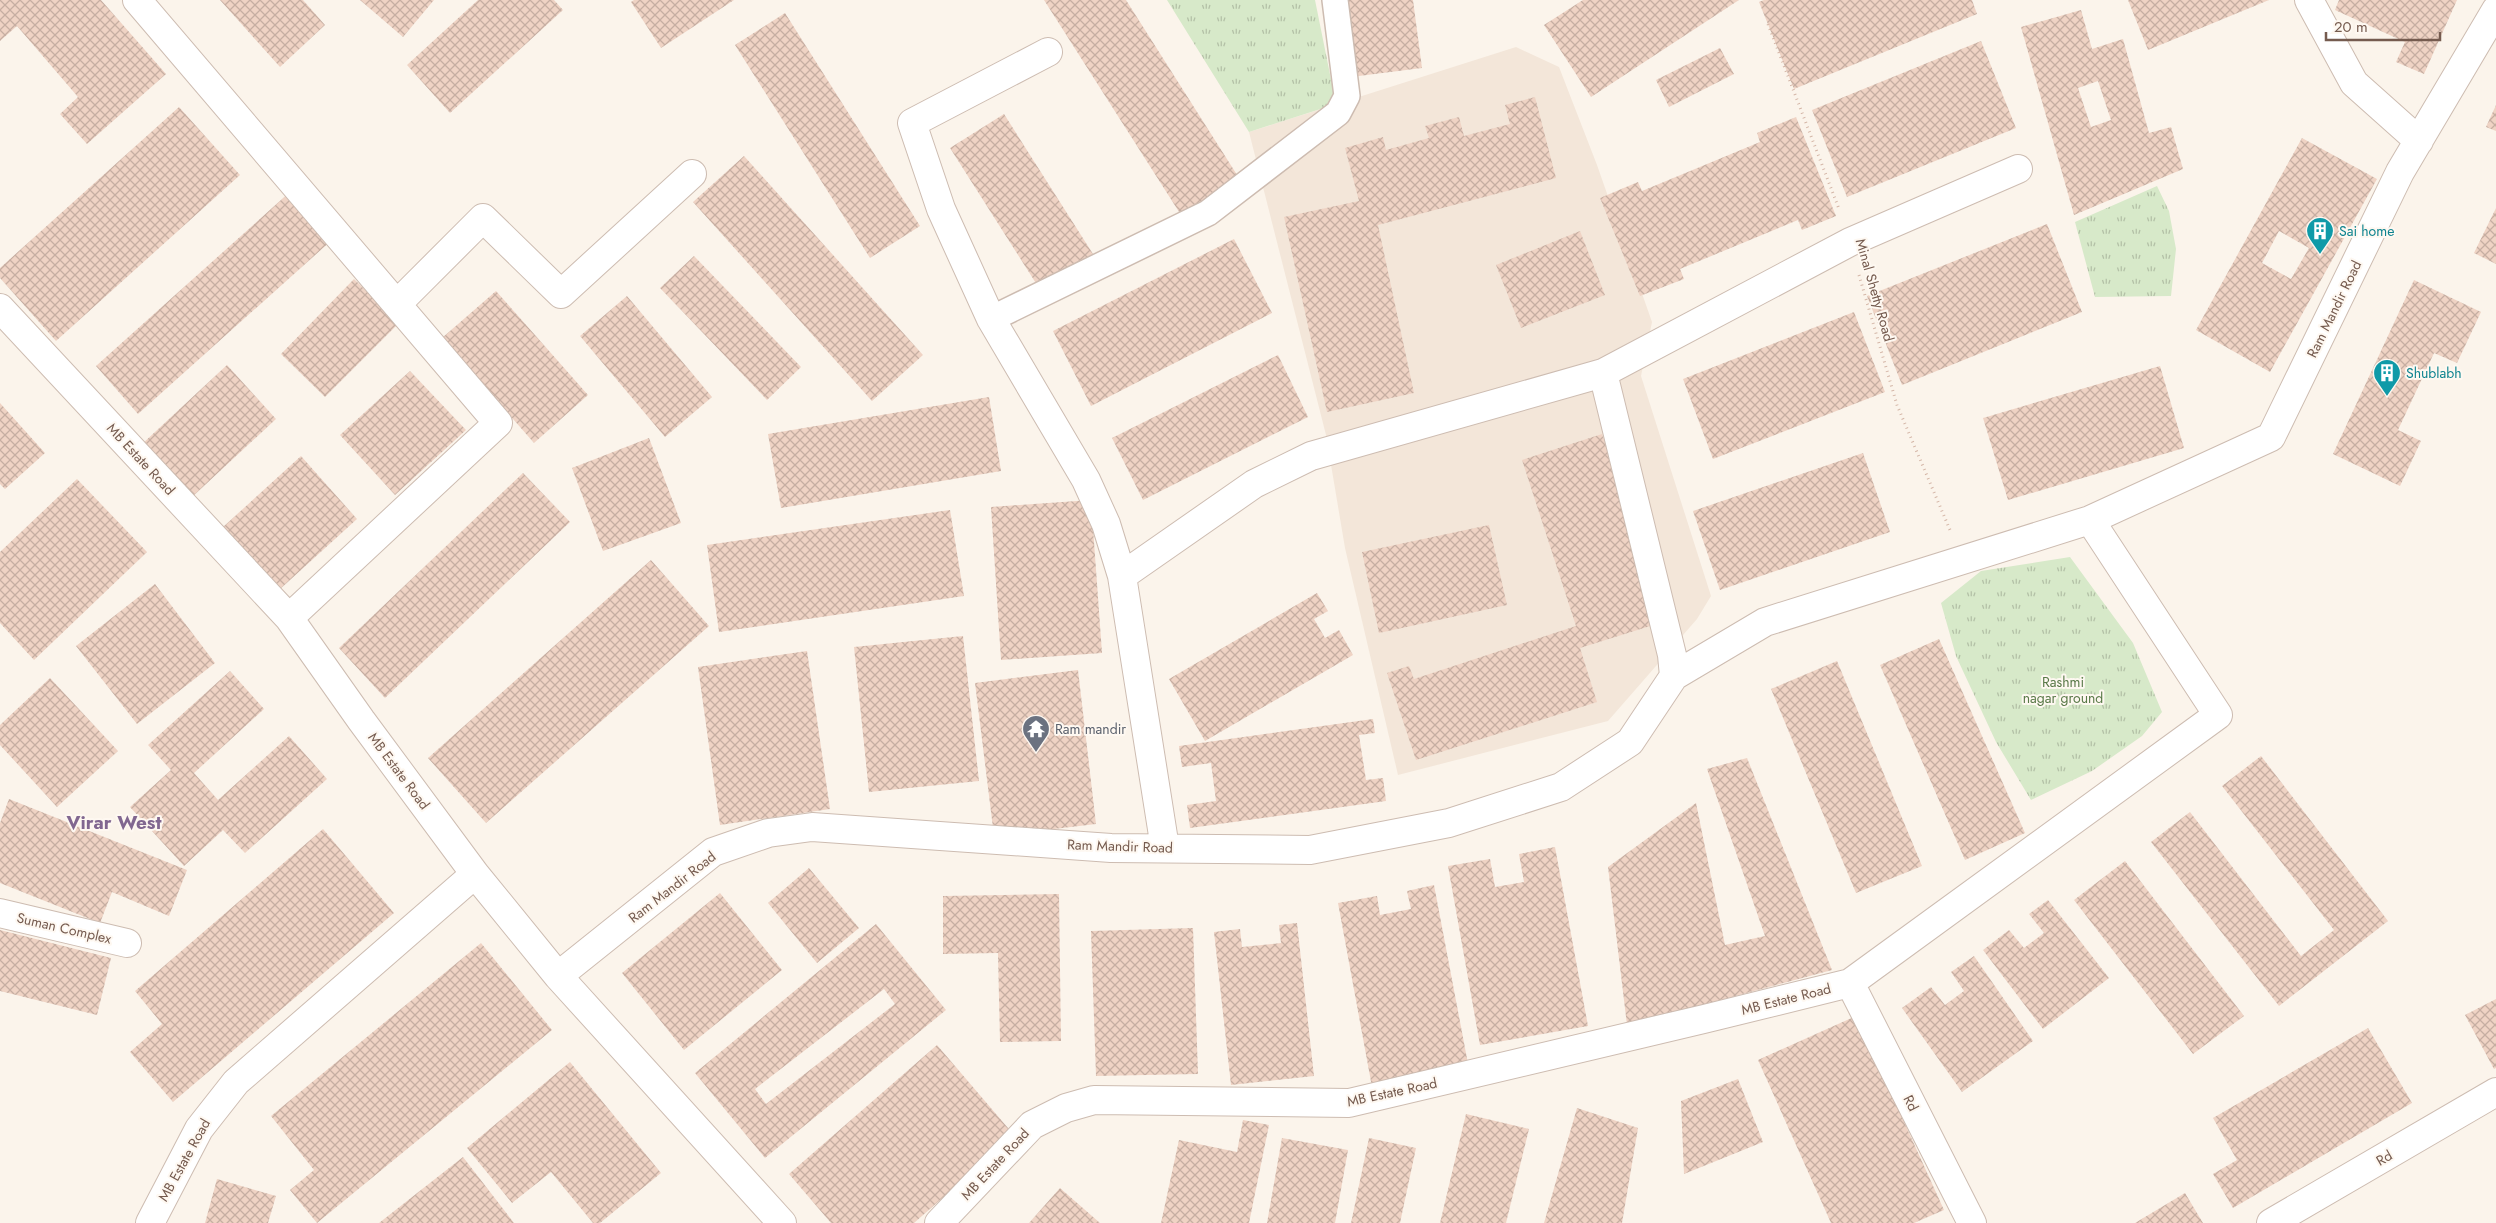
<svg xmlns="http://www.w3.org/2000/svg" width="2496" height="1223" viewBox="0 0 2496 1223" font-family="Jost,sans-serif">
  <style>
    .residential { fill: #f3e6d9 }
    .park { fill: url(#park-tufts) }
    .building { fill: url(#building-cross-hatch); fill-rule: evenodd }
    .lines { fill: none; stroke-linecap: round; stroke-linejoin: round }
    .pedestrian-casing { stroke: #cdbcb1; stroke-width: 28 }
    .minor-casing { stroke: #cdbcb1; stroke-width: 30 }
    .path { stroke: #d4b6a7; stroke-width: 3; stroke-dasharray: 1 4; stroke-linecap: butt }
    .pedestrian { stroke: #fff; stroke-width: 25 }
    .minor { stroke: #fff; stroke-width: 28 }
    .labels { text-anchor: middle; stroke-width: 4; stroke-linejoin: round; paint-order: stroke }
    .culture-label { font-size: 14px; fill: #0d838f; stroke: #fef8f1; text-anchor: start }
    .street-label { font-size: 14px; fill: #755b4f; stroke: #fef8f1 }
    .park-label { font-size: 14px; fill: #597948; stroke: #fef8f1 }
    .worship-label { font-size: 14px; fill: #5b616d; stroke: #fef8f1; text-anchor: start }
    .district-label { font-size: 19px; font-weight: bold; fill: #816790; stroke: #fef8f1 }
  </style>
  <defs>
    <pattern id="park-tufts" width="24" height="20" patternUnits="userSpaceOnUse" patternTransform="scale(1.25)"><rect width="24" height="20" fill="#d7e9c9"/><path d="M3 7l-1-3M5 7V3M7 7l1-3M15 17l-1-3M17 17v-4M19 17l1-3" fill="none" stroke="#b3c0a6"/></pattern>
    <pattern id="building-cross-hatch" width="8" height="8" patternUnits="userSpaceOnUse" patternTransform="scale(1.25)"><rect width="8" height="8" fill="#efd3c4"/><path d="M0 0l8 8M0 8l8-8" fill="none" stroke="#c6aea2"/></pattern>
  </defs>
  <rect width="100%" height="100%" fill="#fbf4eb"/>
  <path class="residential" d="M1516,47l43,20 38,98 55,157 -11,54 70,220 -14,23 -89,102 -210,54 -53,-227 -19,-113 -77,-303z"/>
  <path class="park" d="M1167,0h148l21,104 -87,28z
    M2157,186l12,25 7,38 -5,47 -76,1 -20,-75z
    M2070,557l63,86 29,69 -20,24 -50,35 -61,29 -35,-58 -40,-86 -15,-53 40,-32z"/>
  <path class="building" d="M0,0h101l65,74 -79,70 -27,-30 18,-17 -61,-71 -17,15z
    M220,0h83l22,25 -45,42z
    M360,0h74l-31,37z
    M478,0h76l9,10 -113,103 -43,-48z
    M634,0h100l-73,48 -30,-46z
    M1044,0h82l113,178 -58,37z
    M1341,0h72l9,68 -71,9z
    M1583,0h156l-148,97 -47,-72z
    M1764,0h208l5,14 -183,75 -35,-87z
    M2128,0h141l-121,50z
    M2339,0h118l-33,74 -28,-12 9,-20 -70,-32z
    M2081,10l11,39 31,-10 26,94 22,-6 12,42 -109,46 -53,-188zM2098,81l13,39 -20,7 -13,-39z
    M785,13l135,213 -50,32 -135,-213z
    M1981,41l35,87 -169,69 -35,-87z
    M1720,48l14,26 -65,33 -13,-27z
    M1535,97l21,81 -178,47 36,168 -87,19 -43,-195 75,-16 -14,-53 38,-11 3,13 43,-12 -4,-12 34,-9 5,19 46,-12 -5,-19z
    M2496,105v26l-10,-4z
    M179,107l61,68 -184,166 -56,-63v-10z
    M1004,114l89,140 -54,34 -89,-140z
    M1796,117l40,99 -34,14 -4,-10 -118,49 4,10 -44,17 -40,-98 38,-16 4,9 118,-49 -3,-9z
    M2302,138l75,41 -107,193 -74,-42zM2279,231l30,17 -18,31 -29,-16z
    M744,156l179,199 -51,46 -179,-199z
    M291,191l42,48 -195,175 -42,-48z
    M2496,208v56l-22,-11z
    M2047,224l35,88 -180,73 -35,-89z
    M1580,231l25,64 -84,33 -25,-63z
    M1234,239l38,74 -181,93 -38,-75z
    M694,256l107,111 -34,33 -107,-112z
    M354,279l45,44 -74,74 -44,-43z
    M2414,280l67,32 -24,51 -23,-10 -36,77 23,11 -21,45 -67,-32z
    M496,291l92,104 -54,48 -92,-105z
    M627,296l85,101 -47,40 -85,-101z
    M1854,312l31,80 -172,67 -30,-80z
    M1278,355l30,62 -165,83 -31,-62z
    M227,365l49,54 -85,79 -50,-53z
    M2160,366l24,82 -176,52 -25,-82z
    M410,371l56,59 -71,65 -55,-60z
    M989,397l12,74 -220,37 -13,-74z
    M0,403l45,50 -40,36 -5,-5z
    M1602,434l61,188 -83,26 17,54 -181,58 -29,-87 22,-7 5,13 162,-53 -54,-166z
    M649,438l32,85 -78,28 -31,-83z
    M1863,453l27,79 -170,58 -27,-79z
    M301,456l56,63 -78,71 -57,-62z
    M523,473l47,49 -185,176 -46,-50z
    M77,479l70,73 -113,108 -34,-37v-71z
    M1091,500l11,153 -101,7 -10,-153z
    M950,510l14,86 -245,36 -12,-87z
    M1489,525l18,80 -128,28 -17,-81z
    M651,560l58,66 -223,197 -58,-65z
    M155,584l60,79 -78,61 -61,-78z
    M1317,593l11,18 -14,8 11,19 14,-8 14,25 -148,86 -36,-62z
    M963,636l16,145 -110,11 -15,-145z
    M1939,639l86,194 -60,27 -85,-195z
    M807,651l23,158 -110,16 -22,-158z
    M1837,661l85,205 -66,27 -85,-204z
    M1078,670l18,154 -102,12 -19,-153z
    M230,671l34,38 -70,64 24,27 71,-64 38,43 -82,74 -22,-23 -39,36 -54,-59 41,-37 -23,-25z
    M50,678l68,73 -61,56 -57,-62v-20z
    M1373,719l2,14 -16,2 7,45 17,-2 3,23 -196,27 -3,-23 29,-4 -5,-38 -29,4 -3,-21z
    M2261,756l127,165 -109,85 -128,-164 39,-30 111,144 33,-26 -112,-144z
    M1747,758l85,212 -205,55 -19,-158 88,-64 29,142 40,-9 -58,-167z
    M9,799l178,71 -18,46 -57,-24 -12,31 -100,-40v-60z
    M323,829l71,84 -221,189 -43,-50 32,-28 -27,-33z
    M1555,847l33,179 -108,19 -32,-179 42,-7 5,28 29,-5 -5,-28z
    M2125,861l119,155 -51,38 -119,-154z
    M809,868l50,60 -42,35 -49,-60z
    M1434,885l35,184 -97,18 -34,-184 39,-7 3,19 31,-6 -4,-18z
    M720,893l62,77 -98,80 -62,-77z
    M1059,894l2,147 -61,1 -2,-89 -55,1v-58z
    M2048,900l61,78 -66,51 -60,-79 26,-20 15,18 20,-15 -15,-19z
    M1297,923l17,153 -83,9 -17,-153 26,-3 2,18 39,-4 -2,-18z
    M876,924l70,86 -181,148 -70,-85zM884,989l11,15 -129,100 -11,-15z
    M1193,928l5,146 -102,2 -5,-145z
    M0,930l111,28 -14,57 -97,-24z
    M481,943l71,87 -235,193 -27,-33 24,-20 -43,-54z
    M1974,956l59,85 -71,51 -60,-84 29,-21 14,18 19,-14 -13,-19z
    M2496,999v69l-2,1 -29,-54z
    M1856,1016l88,194 -30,13h-83l-73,-163z
    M2368,1028l44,75 -179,105 -20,-34 24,-14 -24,-42z
    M937,1045l77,90 -100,88h-83l-42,-49z
    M570,1062l91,111 -61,50h-7l-42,-51 -39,31 -45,-55z
    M1738,1079l25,63 -79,32 -3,-73z
    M1577,1108l61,20 -16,95h-78z
    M1466,1114l63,15 -23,94h-66z
    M1243,1120l26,5 -20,98h-88l18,-83 58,12z
    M1282,1138l66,12 -13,73h-68z
    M1369,1138l47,10 -16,75h-49z
    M463,1157l51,66h-135z
    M217,1179l59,17 -8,27h-63z
    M1060,1188l40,35h-71z
    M2185,1193l18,30h-68z"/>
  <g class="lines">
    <defs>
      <path id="pedestrian" d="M991,319l217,-106 130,-100 9,-17 -12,-96"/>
      <path id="minor" d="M137,0l361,423 -209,195
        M2309,0l45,83 65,58
        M1048,52l-136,71 29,86 50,110 95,161 20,44 16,52 43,272
        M397,304l86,-86 78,76 131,-120
        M0,308l289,310 72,102 114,154 83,102 224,247
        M1603,373l69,282 2,21
        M1122,576l132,-92 57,-28 292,-83 247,-131 168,-73
        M0,913l127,30
        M558,976l155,-124 55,-19 44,-6 299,21 199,2 139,-27 112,-36 69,-45 44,-66 91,-54 325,-102 181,-83 129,-265 96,-162
        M1850,983l122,240
        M150,1223l49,-94 37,-47 239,-208
        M939,1223l93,-98 34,-17 28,-8 255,3 355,-84 146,-36 368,-268 -128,-195
        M2271,1223l225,-131"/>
    </defs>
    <use href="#pedestrian" class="pedestrian-casing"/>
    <use href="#minor" class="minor-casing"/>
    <path class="path" d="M1768,24l71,185
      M1859,275l38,130 53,125"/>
    <use href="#pedestrian" class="pedestrian"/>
    <use href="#minor" class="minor"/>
  </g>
  <defs>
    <symbol id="building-pin" viewBox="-11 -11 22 30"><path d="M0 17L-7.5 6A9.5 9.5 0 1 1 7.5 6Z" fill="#0f9aa8" stroke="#fef8f1"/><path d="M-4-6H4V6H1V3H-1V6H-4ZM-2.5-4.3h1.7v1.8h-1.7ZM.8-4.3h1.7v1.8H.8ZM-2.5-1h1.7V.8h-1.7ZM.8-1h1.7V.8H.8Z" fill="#fff"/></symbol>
    <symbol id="temple-pin" viewBox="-11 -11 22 30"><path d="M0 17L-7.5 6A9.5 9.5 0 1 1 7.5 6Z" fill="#6b7280" stroke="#fef8f1"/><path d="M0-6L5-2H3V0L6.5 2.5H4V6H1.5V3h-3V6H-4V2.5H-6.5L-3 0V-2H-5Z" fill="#fff"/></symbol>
  </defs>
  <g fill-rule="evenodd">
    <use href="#building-pin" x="2304" y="215" width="32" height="43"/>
    <use href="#building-pin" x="2371" y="357" width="32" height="43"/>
    <use href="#temple-pin" x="1020" y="713" width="32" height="43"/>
  </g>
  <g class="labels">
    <g class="culture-label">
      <text x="2339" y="236">Sai home</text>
      <text x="2406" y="378">Shublabh</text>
    </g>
    <g class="street-label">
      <text transform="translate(1875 290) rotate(74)" y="5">Minal Shetty Road</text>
      <text transform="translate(2334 309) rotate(-64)" y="5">Ram Mandir Road</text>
      <text transform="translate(141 459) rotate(47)" y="5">MB Estate Road</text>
      <text transform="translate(399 771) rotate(53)" y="5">MB Estate Road</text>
      <text transform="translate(1120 846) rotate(2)" y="5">Ram Mandir Road</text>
      <text transform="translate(672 887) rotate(-38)" y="5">Ram Mandir Road</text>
      <text transform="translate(64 928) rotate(13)" y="5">Suman Complex</text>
      <text transform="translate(1786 999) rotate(-14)" y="5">MB Estate Road</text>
      <text transform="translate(1392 1092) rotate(-12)" y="5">MB Estate Road</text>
      <text transform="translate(1911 1103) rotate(63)" y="5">Rd</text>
      <text transform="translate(2384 1158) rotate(-30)" y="5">Rd</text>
      <text transform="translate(184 1160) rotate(-61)" y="5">MB Estate Road</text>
      <text transform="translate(995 1164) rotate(-47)" y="5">MB Estate Road</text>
    </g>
    <g class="park-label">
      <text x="2063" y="687">Rashmi<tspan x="2063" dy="16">nagar ground</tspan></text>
    </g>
    <g class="worship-label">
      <text x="1055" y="734">Ram mandir</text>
    </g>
    <g class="district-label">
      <text x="114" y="829">Virar West</text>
    </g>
  </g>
  <path d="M2326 32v8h114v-8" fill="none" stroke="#755b4f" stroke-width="2.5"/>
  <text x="2334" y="32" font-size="15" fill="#755b4f" stroke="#fef8f1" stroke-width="4" paint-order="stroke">20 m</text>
</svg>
